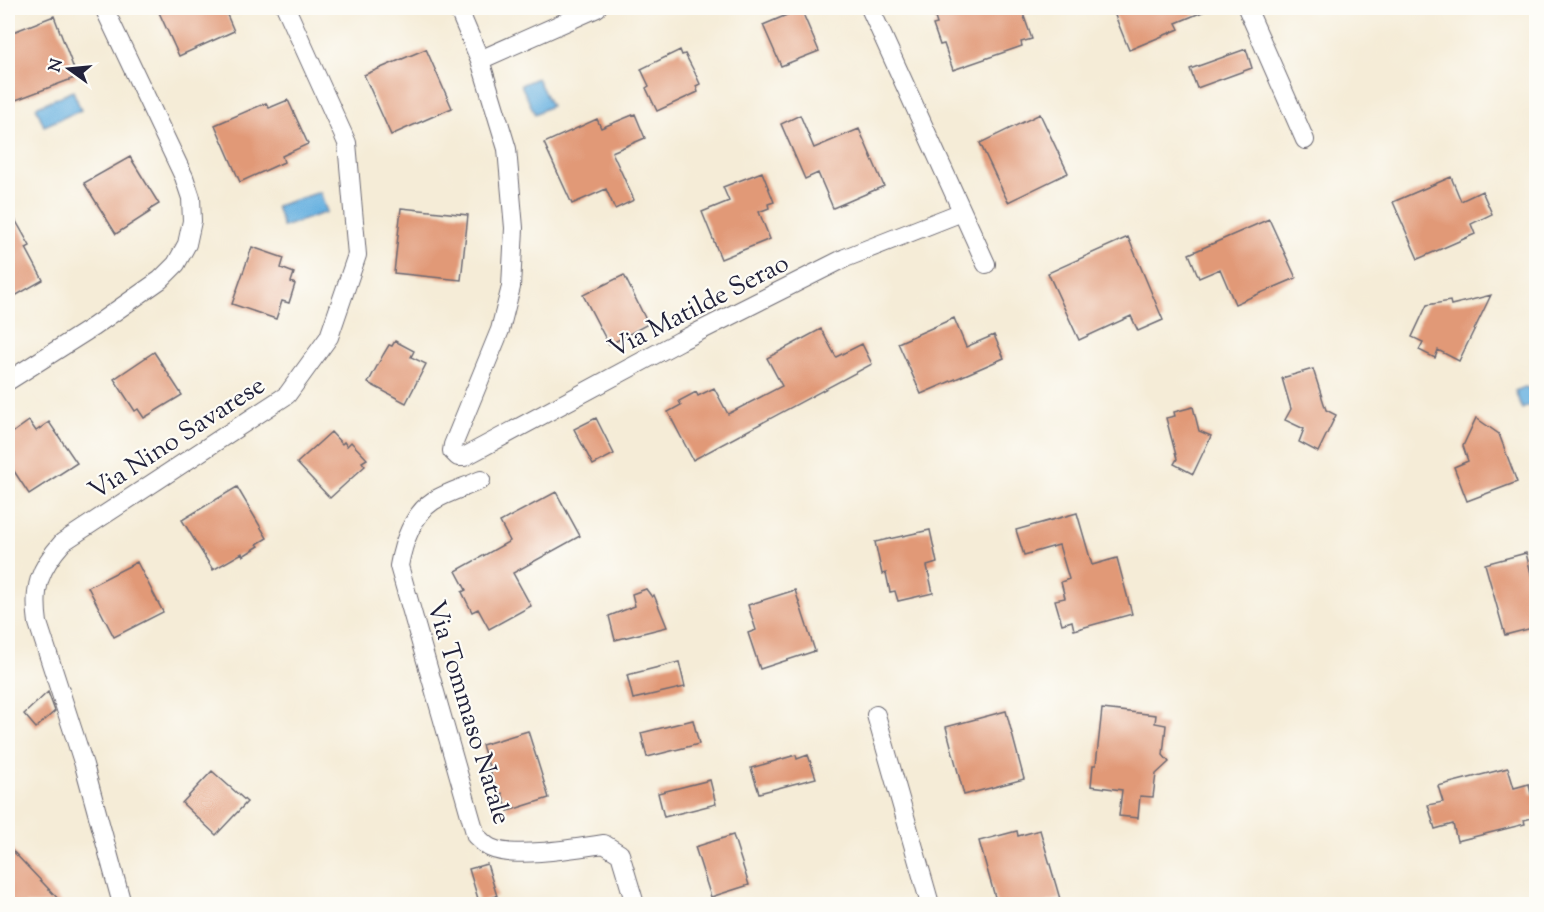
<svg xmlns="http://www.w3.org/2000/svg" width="1544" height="912" viewBox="0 0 1544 912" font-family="'Sorts Mill Goudy',serif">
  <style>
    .water { fill: #68b1e0; stroke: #456a8e; stroke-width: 1.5 }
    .building { fill: #e19977 }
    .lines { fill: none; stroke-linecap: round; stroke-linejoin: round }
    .minor-casing { stroke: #6c6972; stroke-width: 20 }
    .minor { stroke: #fff; stroke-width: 18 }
    .labels { text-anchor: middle; stroke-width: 4.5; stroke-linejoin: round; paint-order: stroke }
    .street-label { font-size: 26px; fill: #22223b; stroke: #fdfcf7 }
  </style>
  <rect width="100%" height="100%" fill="#fdfcf7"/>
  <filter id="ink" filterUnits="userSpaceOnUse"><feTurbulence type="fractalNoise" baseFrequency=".0167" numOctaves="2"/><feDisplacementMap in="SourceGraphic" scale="12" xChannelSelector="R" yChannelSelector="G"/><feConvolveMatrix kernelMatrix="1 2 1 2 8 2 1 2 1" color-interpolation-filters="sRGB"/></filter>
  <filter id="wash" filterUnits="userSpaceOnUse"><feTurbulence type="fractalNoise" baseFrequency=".008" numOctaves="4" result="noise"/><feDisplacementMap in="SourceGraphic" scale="24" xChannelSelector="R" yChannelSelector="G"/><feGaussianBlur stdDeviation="1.35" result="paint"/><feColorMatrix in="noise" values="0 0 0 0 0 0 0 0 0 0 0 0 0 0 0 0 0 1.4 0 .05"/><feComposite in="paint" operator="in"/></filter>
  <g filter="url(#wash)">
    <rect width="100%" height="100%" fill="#f5ecd7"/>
    <path class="water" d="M537,78l14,28 -16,8 -14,-29z
      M73,91l8,19 -37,16 -8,-19z
      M320,192l7,20 -44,15 -7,-21z
      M1525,387l6,2 5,-2v20l-6,-2 -8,4 -7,-18z"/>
    <g id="blocks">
      <path class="building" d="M157,8h67l10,23 -55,25z
        M932,8h89l11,31 -11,3 1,4 -69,24 -9,-26 -4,1 -7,-20 4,-1z
        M1112,8h100l-36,15 3,6 -50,21z
        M801,9l18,42 -38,15 -18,-41z
        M54,16l23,61 -69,26v-69z
        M426,49l26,59 -61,27 -27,-60z
        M1246,49l6,19 -55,20 -7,-19z
        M680,50l2,5 3,-1 10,19 5,11 -4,2 2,6 -41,19 -11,-23 3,-2 -8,-17z
        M288,100l20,44 -26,12 2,6 -44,20 -25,-57 51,-22 3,5z
        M635,114l10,24 -33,14 22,48 -19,9 -9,-20 -34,15 -28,-61 53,-24 4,9z
        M1040,114l28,59 -60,29 -28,-59z
        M800,115l14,33 45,-19 25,57 -51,22 -15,-35 -13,6 -24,-55z
        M130,157l29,47 -10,6 1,2 -34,22 -32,-51z
        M762,172l12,30 -6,2 1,4 -10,4 11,27 -49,20 -19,-47 27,-11 -6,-14z
        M1451,177l10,24 21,-10 10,23 -21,10 4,10 -57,25 -25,-57z
        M8,207l22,39 -4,2 17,32 -35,20z
        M401,208l67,7 -7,65 -67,-7z
        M1269,219l27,59 -61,26 -15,-35 -21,9 -10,-24z
        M1128,237l35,83 -25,11 -7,-15 -52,24 -31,-67z
        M252,247l32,11 -3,10 13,5 -3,9 4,2 -6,19 -7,-2 -6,18 -44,-15z
        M624,275l24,49 -39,21 -26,-50z
        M1491,295l-32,66 -21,-11 -3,8 -16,-8 4,-8 -11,-5 15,-32 23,-4 1,4z
        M954,318l12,29 28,-12 10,23 -83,36 -23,-51z
        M821,329l15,28 26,-13 10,20 -179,96 -25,-48 13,-7 -2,-4 17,-9 2,4 16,-8 14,26 54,-28 -15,-28z
        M395,341l19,10 -3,6 15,7 -20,39 -38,-20 15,-28 6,-10 3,1z
        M154,352l28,43 -38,23 -6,-9 -3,2 -21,-32z
        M1313,369l13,41 10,5 -18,37 -19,-10 5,-13 -19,-9 6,-11 -9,-31z
        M1193,407l6,24 12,5 -18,38 -19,-10 3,-5 -11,-41 9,-2 -1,-4z
        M596,418l18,36 -21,11 -19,-36z
        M1476,418l23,16 18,48 -50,19 -13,-34 14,-6 -5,-15z
        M29,421l7,10 13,-9 28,41 -48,31 -21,-32v-26z
        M331,432l11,12 2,-2 3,4 4,-4 16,17 -5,3 3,4 -35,32 -33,-35z
        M237,487l30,51 -10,6 2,2 -16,10 -1,-3 -29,17 -31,-50z
        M556,492l24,44 -67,37 18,33 -42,23 -11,-20 -6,3 -10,-20 4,-2 -10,-19 54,-30 -10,-19z
        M1077,513l15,52 25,-7 15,56 -58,16 -2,-9 -10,3 -7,-24 10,-2 -4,-16 8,-3 -10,-34 -35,10 -8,-25z
        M930,530l7,33 -10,3 6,27 -35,8 -3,-10 -5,1 -4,-19 -4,1 -7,-32z
        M1526,553l10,41v33l-31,8 -20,-71z
        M137,562l26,50 -49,25 -26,-50z
        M646,589l6,8 2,-2 13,32 -52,13 -6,-24 26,-10 -3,-12z
        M795,590l20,61 -55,18 -12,-36 8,-3 -8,-25z
        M679,662l6,25 -52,12 -6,-24z
        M48,692l7,19 -19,17 -12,-14z
        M1102,709l54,6 -1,8 11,2 -3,30 6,7 -13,12 -3,23 -13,-1 -2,22 -19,-2 3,-26 -31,-4 2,-21h3z
        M1006,711l18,68 -60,16 -18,-68z
        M693,720l6,24 -52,13 -6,-24z
        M528,731l21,67 -41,13 -6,-18 -4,2 -16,-50z
        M796,755l1,4 11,-4 8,23 -57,15 -8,-25z
        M1508,768l6,20 15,-4 2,10 5,-1v24l-12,3 1,4 -68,17 -4,-17 -18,5 -7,-24 15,-3 -5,-16z
        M212,771l35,31 -31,33 -34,-32z
        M710,780l6,24 -52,13 -6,-24z
        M1040,830l20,69 -20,5h-43l-18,-63 38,-10 1,5z
        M733,835l16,50 -38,12 -16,-50z
        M8,846l55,58h-55z
        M487,864l10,32 -18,6 -10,-33z"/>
    </g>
  </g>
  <g filter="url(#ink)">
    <use href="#blocks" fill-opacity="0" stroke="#6c6972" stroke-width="1.5"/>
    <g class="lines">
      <defs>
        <path id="minor" d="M458,8l22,52 27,89 7,79 -3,59 -11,43 -47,115 -1,6 6,6h6l216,-116 165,-83 117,-46
          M870,8l116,256
          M1247,8l58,132
          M480,60l117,-52
          M8,381l85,-54 67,-47 16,-16 11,-20 5,-23 -1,-23 -7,-21 -80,-169
          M481,480c-15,7 -34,12 -48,21 -20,13 -30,42 -34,65l77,270c5,4 9,10 15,12 23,11 86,0 113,-4l16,10 15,50
          M876,715l54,189
          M122,904l-38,-139 -46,-142c-5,-36 1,-54 25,-81l224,-147 42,-58 28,-82 -10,-112 -61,-135"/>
      </defs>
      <use href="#minor" class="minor-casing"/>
      <use href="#minor" class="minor"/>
    </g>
  </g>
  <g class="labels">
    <g class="street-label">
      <text transform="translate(698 305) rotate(-27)" y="9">Via Matilde Serao</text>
      <text transform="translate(176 437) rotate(-33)" y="9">Via Nino Savarese</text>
      <text transform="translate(470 712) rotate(73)" y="9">Via Tommaso Natale</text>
    </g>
  </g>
  <rect width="1544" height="912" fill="none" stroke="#fdfcf7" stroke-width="30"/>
  <g transform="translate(69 69) rotate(285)" stroke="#fdfcf7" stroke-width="4.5" paint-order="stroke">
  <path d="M0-4.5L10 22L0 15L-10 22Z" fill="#22223b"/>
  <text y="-9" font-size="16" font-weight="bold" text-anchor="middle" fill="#22223b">N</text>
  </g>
</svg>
